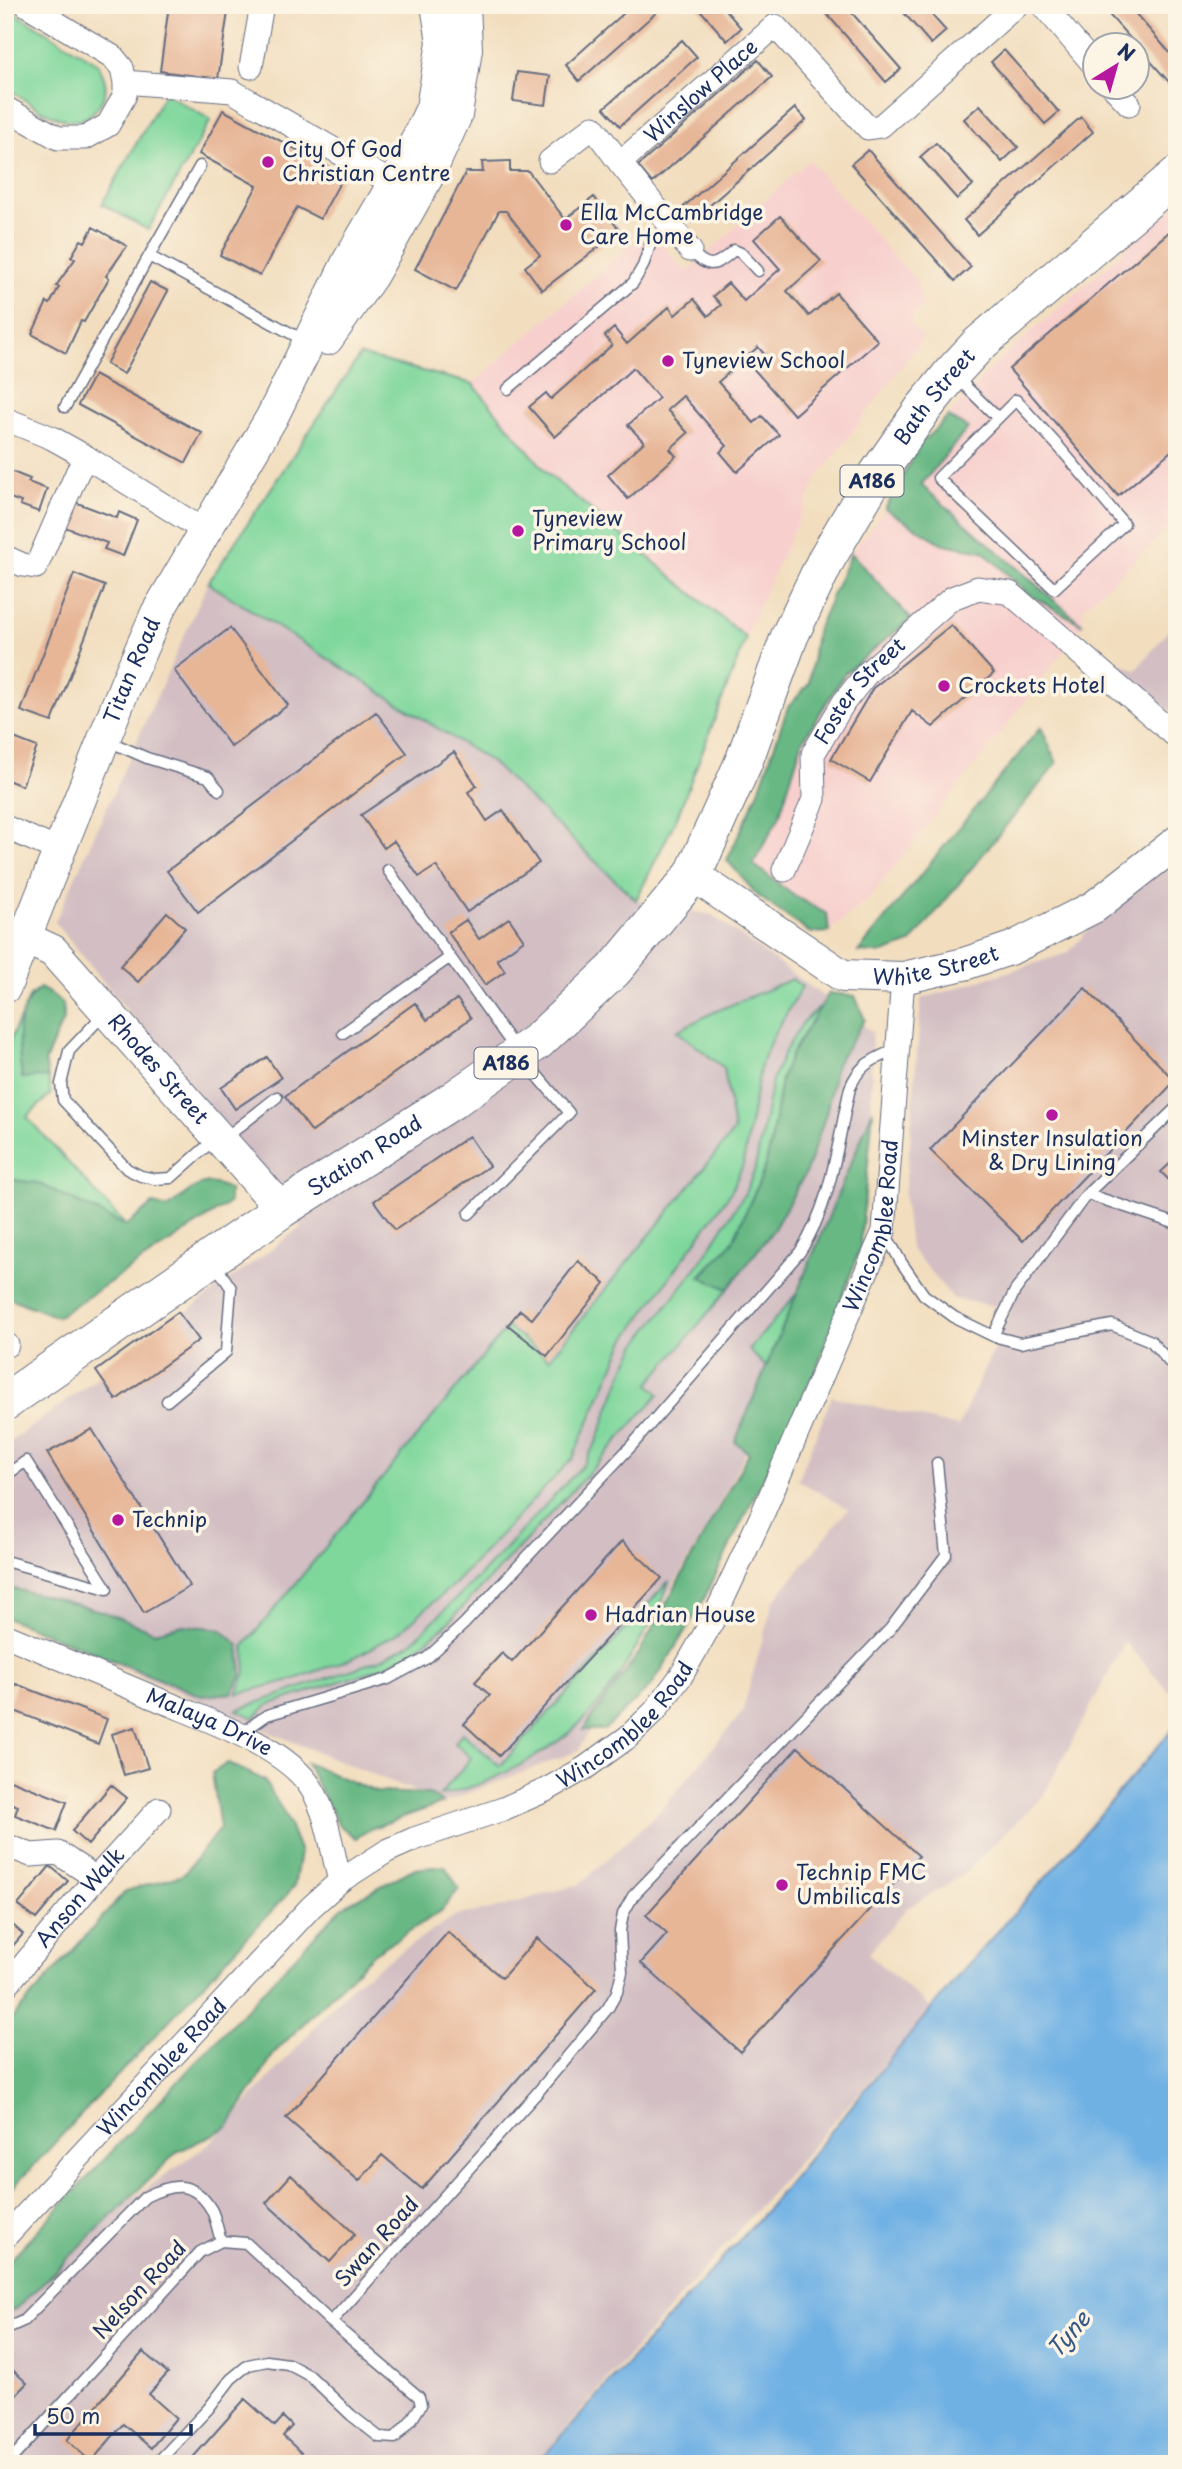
<svg xmlns="http://www.w3.org/2000/svg" width="1182" height="2469" viewBox="0 0 1182 2469" font-family="'Playpen Sans',sans-serif">
  <style>
    .built { fill: #f7d0cd }
    .industrial { fill: #d2bec3 }
    .green { fill: #7fd79c; stroke: #4d837d; stroke-width: 2 }
    .forest { fill: #67b884; stroke: #417471; stroke-width: 2 }
    .water { fill: #70b1e4; stroke: #4670a1; stroke-width: 2 }
    .building { fill: #e7b697 }
    .lines { fill: none; stroke-linecap: round; stroke-linejoin: round }
    .lane-casing { stroke: #666c80; stroke-width: 13 }
    .street-casing { stroke: #666c80; stroke-width: 25 }
    .secondary-casing { stroke: #666c80; stroke-width: 34 }
    .primary-casing { stroke: #666c80; stroke-width: 39 }
    .lane { stroke: #fff; stroke-width: 10 }
    .street { stroke: #fff; stroke-width: 23 }
    .secondary { stroke: #fff; stroke-width: 32 }
    .primary { stroke: #fff; stroke-width: 37 }
    .poi-dot { fill: #b5179e; stroke: #fcf5e5; stroke-width: 2.5 }
    .labels { text-anchor: middle; stroke-width: 7; stroke-linejoin: round; paint-order: stroke }
    .shield { fill: #fcf5e5; stroke: #5e6a86; stroke-width: 2 }
    .shield-label { font-size: 19px; font-weight: bold; fill: #1b2f5e }
    .street-label { font-size: 21px; fill: #1b2f5e; stroke: #fcf5e5 }
    .poi-label { font-size: 21px; fill: #1b2f5e; stroke: #fcf5e5; text-anchor: start }
    .water-label { font-size: 23px; font-style: italic; fill: #355686; stroke: #fcf5e5 }
  </style>
  <rect width="100%" height="100%" fill="#fcf5e5"/>
  <filter id="ink" filterUnits="userSpaceOnUse"><feTurbulence type="fractalNoise" baseFrequency=".0143" numOctaves="2"/><feDisplacementMap in="SourceGraphic" scale="14" xChannelSelector="R" yChannelSelector="G"/><feConvolveMatrix kernelMatrix="1 2 1 2 8 2 1 2 1" color-interpolation-filters="sRGB"/></filter>
  <filter id="wash" filterUnits="userSpaceOnUse"><feTurbulence type="fractalNoise" baseFrequency=".00686" numOctaves="4" result="noise"/><feDisplacementMap in="SourceGraphic" scale="28" xChannelSelector="R" yChannelSelector="G"/><feGaussianBlur stdDeviation="1.57" result="paint"/><feColorMatrix in="noise" values="0 0 0 0 0 0 0 0 0 0 0 0 0 0 0 0 0 1.4 0 .05"/><feComposite in="paint" operator="in"/></filter>
  <g filter="url(#wash)">
    <rect width="100%" height="100%" fill="#f2debf"/>
    <path class="built" d="M809,160l107,121 7,23 -14,18 14,16 -106,141 -60,131 -80,207 -41,83 -145,-138 -283,-179 152,-228 113,28 175,-153 39,42z
      M1177,204v316l-94,88v17l-69,91 -145,183 -40,33 -2,-18 -34,-19 -41,-31 27,-47 23,-75 43,-70 66,-53 -60,-66 34,-44 58,34 40,8 45,43 51,28 -159,-138 48,-56 -20,-11 43,-49z"/>
    <path class="industrial" d="M208,583l283,179 145,138 76,15 160,117 -1,97 -83,243 -82,156 -128,223 -135,52 -172,-70 -266,-117v-170l298,-220 -248,-304z
      M1177,620v96l-74,-60 33,14z
      M1177,827v873l-52,-58 -82,154 -83,81 -53,31 -39,46 64,55 -398,455h-529v-169l39,-35 167,-117 142,-159 103,-69 34,-5 90,-26 80,-73 82,-98 31,-111 75,-93 -50,-29 34,-84 126,31 54,-118 -58,-10 -44,-51 -6,-54 6,-49 11,-146 147,-46z"/>
    <path class="green" d="M5,7l92,56c8,14 13,26 3,41 -24,38 -67,0 -95,-17z
      M165,93l46,27 -63,110 -46,-26z
      M360,355l113,29 75,90 198,164 -69,179 -41,83 -145,-138 -283,-179z
      M792,979l10,8 -30,51 -12,30 -17,97 -12,27 -106,148 -52,118 -119,126 -57,50 -42,23 -60,22 -58,15 9,-22 -2,-26 263,-319 42,32 185,-228 -10,-63 -47,-37 35,-18z
      M40,988l14,8 9,9 1,12 -19,45 6,32 -24,23 99,109 27,-22 15,4c21,-16 35,-35 61,-18v13l-172,114 -52,-21v-245l25,-55z
      M822,1005l-30,48 -11,26 -10,65 -8,29 -31,70 -32,33 28,13 -79,95 10,10 -70,79 -145,154 -35,27 -28,14 -113,37 -14,13 -17,-8 142,-50 31,-16 76,-75 97,-104 14,-24 28,-74 12,-23 62,-80 46,-71 10,-24 17,-89 13,-29 19,-30z
      M797,1293l-31,74 -17,-17z
      M669,1581c-7,23 -19,43 -31,63 -11,20 -24,40 -38,58 -36,44 -105,83 -160,93l31,-37 -16,-15 7,-10 38,33z"/>
    <path class="forest" d="M948,417l20,11 -47,57 162,140 -55,-31 -45,-43 -40,-7 -58,-35 35,-65z
      M851,553l60,66 -66,54 -43,69 -23,75 -26,47 40,31 34,19 2,18 -19,1 -53,-38 -30,-35 31,-67 30,-86 21,-23 7,-52z
      M1041,727l16,36 -146,180 -28,10 -25,-1z
      M40,988l14,8 9,9 1,12 -19,44 3,16 -26,1c-4,-32 -10,-67 18,-90z
      M829,993l26,3 10,24 -29,44 -10,50 -20,58 -32,57 -46,60 -28,-12 32,-34 31,-70 8,-29 10,-65 11,-26z
      M873,1110l-13,138 -44,122 -116,237 -48,78 -48,45h-21l56,-77 110,-200 -14,-11z
      M5,1179l33,4 88,43 27,-22 15,4c21,-16 35,-35 61,-18v13l-172,114 -52,-21z
      M5,1587l41,9 58,16 51,20 28,-7 37,4 19,16 3,30 -10,18 -30,3 -197,-79z
      M228,1763l36,17 21,35 15,37 -6,35 -289,309v-170l121,-135 57,-16 37,-47 -8,-55z
      M306,1763l70,29 53,2 14,9 -71,25 -16,10 -17,-13z
      M445,1866l14,23 -18,22 -68,43 -98,98 -47,75 -51,25 -160,156 -12,6v-49l337,-358 71,-38z"/>
    <path class="water" d="M1177,1724v740h-641l228,-251 199,-243 95,-106z"/>
    <g id="blocks">
      <path class="building" d="M169,5h60l-11,74 -58,-8z
        M633,5h20l5,6 -79,70 -13,-16z
        M696,5h25l20,23 -14,13z
        M819,5h26l56,64 -15,13z
        M897,5h26l23,26 -15,13z
        M1107,5h21l49,56v30l-74,-83z
        M682,40l15,17 -77,69 -16,-18z
        M1004,50l55,62 -14,12 -54,-62z
        M758,60l14,17 -120,106 -14,-17z
        M517,72l33,4 -4,29 -33,-4z
        M980,105l38,42 -16,15 -38,-43z
        M795,108l11,12 -115,102 -11,-12z
        M223,110l121,65 -24,44 -23,-12 -37,69 -40,-21 37,-69 -58,-32z
        M1081,117l12,15 -116,103 -13,-15z
        M936,143l37,42 -16,14 -37,-42z
        M868,150l103,117 -16,14 -104,-117z
        M510,161v10h18l37,48 29,-22 26,34 -78,59 -17,-23 15,-12 -34,-44h-7l-43,80 -41,-22 51,-97h17l-1,-10z
        M780,216l41,45 -34,30 22,25 27,-23 42,48 -84,74 -42,-48 13,-12 -7,-8 -40,35 36,41 8,-7 17,19 -42,37 -17,-20 7,-6 -44,-50 -16,14 21,23 -18,16 6,7 -48,43 -20,-24 36,-33 -16,-17 31,-27 -26,-30 -78,69 -26,-30 17,-14 5,6 61,-54 -7,-9 9,-8 13,16 42,-37 6,8 19,-16 14,17 13,-11 -8,-9 15,-13 16,18 36,-32 -26,-30z
        M1177,225v221l-59,50 -109,-127z
        M93,227l34,19 -21,30 3,2 -25,44 -3,-1 -15,32 -34,-19 15,-32 3,2 9,-17 -3,-1 19,-27 -4,-2 10,-17 4,2z
        M150,282l18,9 -44,83 -18,-10z
        M94,375l108,58 -16,30 -108,-58z
        M5,469l25,10 -2,3 19,7 -8,23 -19,-7 1,-3 -16,-6z
        M72,501l45,17 2,-6 18,8 -14,36 -19,-7 3,-6 -45,-17z
        M74,574l31,12 -53,136 -31,-11z
        M951,625l43,48 -61,54 -21,-16 -42,71 -39,-23 42,-71z
        M230,628l58,77 -57,42 -57,-77z
        M376,712l31,41 -209,159 -31,-41z
        M14,738l23,9 -15,39 -17,-7v-37l7,2z
        M454,752l23,34 -9,6 19,29 16,-11 36,53 -72,49 -31,-46 -17,11 -25,-36 -10,7 -23,-33z
        M167,912l18,16 -47,54 -18,-16z
        M509,918l15,22 -27,19 8,12 -20,14 -37,-53 18,-12 13,19z
        M1085,988l90,93 -152,160 -93,-91z
        M457,999l14,19 -159,114 -27,-36 130,-93 12,17z
        M267,1057l14,21 -46,31 -14,-21z
        M469,1136l20,30 -94,64 -21,-29z
        M1177,1157v31l-16,-16z
        M578,1261l27,22 -58,73 -39,-31 12,-15 12,9z
        M178,1312l21,28 -83,60 -20,-29z
        M92,1429l98,157 -46,27 -97,-160z
        M622,1541l40,37 -163,178 -35,-32 26,-29 -15,-13 27,-29 10,9z
        M16,1684l91,35 -9,25 -91,-36z
        M135,1727l13,41 -24,7 -12,-41z
        M798,1747l121,109 -179,196 -99,-89 26,-29 -21,-19z
        M5,1778l62,24 -11,29 -41,-16 3,-9 -13,-5z
        M111,1785l16,13 -39,47 -16,-14z
        M50,1866l18,15 -32,38 -18,-14z
        M5,1918l18,16 -18,21z
        M448,1932l54,46 35,-40 59,51 -174,200 -40,-34 -23,26 -73,-63z
        M291,2175l64,59 -25,28 -64,-59z
        M143,2352l25,21 -19,21 27,24 -25,30 -28,-24 -32,38 -24,-22z
        M5,2363l22,20 -22,23z
        M245,2399l30,27 8,-9 9,9 -9,10 27,25 -3,3h-120z"/>
    </g>
  </g>
  <g filter="url(#ink)">
    <use href="#blocks" fill-opacity="0" stroke="#666c80" stroke-width="2"/>
    <g class="lines">
      <defs>
        <path id="lane" d="M690,250c18,20 25,17 44,0l7,3 17,18
          M149,256l51,-90
          M956,377l42,41 -60,60 116,111 70,-65 -65,-77 -43,-47 -18,18
          M508,389l125,-106 10,-17 7,-21 20,-18
          M65,407l84,-151 156,85
          M108,741l39,17 61,19 11,13
          M388,870l131,184 50,59 -100,101
          M104,1014l-35,37 -8,33 2,16 64,69 14,7 14,3 16,-1 45,-40
          M343,1033l106,-75
          M225,1138l52,-41
          M1087,1194l90,30
          M885,1233l16,29 23,33 30,22 39,19 27,7 92,-18 39,16 26,30
          M993,1336l22,-45 72,-97 90,-87
          M167,1401l59,-49 5,-64 -16,-24
          M5,1476l21,-15 81,128 -102,-28
          M247,1739l3,-12 17,-12 121,-36 39,-21 37,-34 169,-180 167,-192c32,-49 37,-108 50,-164 10,-25 23,-28 46,-39
          M331,2322l206,-229 71,-85 9,-16 5,-20 -2,-41 3,-17 10,-18 257,-267 56,-74 -9,-92
          M5,2329l18,-8 122,-124c26,-13 48,-18 66,12 5,9 7,23 10,32
          M7,2464l193,-212 21,-11 25,2 85,79 88,75 2,8 -9,14 -17,19 -16,-1 -28,-22 -41,-39 -22,-12 -21,-3 -19,4 -17,14 -23,30 -52,55"/>
        <g id="street">
          <path d="M1043,5l51,60"/>
          <path d="M251,67l11,-62"/>
          <path d="M125,82l107,9 162,93"/>
          <path d="M1114,88l15,16"/>
          <path d="M5,108l53,30h27l23,-13 17,-30v-13l-3,-14 -9,-11 -86,-52"/>
          <path d="M550,161l43,-34 27,36"/>
          <path id="s1" d="M690,250l-70,-87 155,-137 93,102 13,-2 136,-121"/>
          <path d="M5,419l47,19 34,19 119,74"/>
          <path d="M5,557l18,8 13,2 41,-94 9,-16"/>
          <path d="M5,827l55,24"/>
          <path id="s2" d="M784,870l30,-71 -1,-45 31,-52 23,-29 85,-75 26,-10 32,5 167,144"/>
          <path d="M5,1344l2,1"/>
          <path id="s3" d="M5,1635c48,20 95,40 143,60 47,21 137,49 164,94 16,26 20,62 28,92"/>
          <path d="M5,1845l26,10 27,-2 38,25"/>
          <path id="s4" d="M5,1987l91,-109 63,-69"/>
          <path id="s5" d="M5,2237l306,-330 29,-26 47,-30 27,-12 89,-30 43,-19 39,-22 43,-31 26,-25 27,-36 33,-58 48,-103 122,-284 19,-253"/>
        </g>
        <g id="secondary">
          <path d="M327,339l45,-64 58,-103 26,-57 10,-66 -2,-44"/>
          <path id="s6" d="M693,875l150,101 60,2 61,-14 48,-16 82,-41 83,-65"/>
          <path id="s7" d="M25,938l28,13 229,258"/>
          <path id="s8" d="M5,987l122,-306 30,-68 115,-196 77,-157 57,-97 26,-55 11,-66 -6,-37"/>
        </g>
        <g id="primary">
          <path id="s9" d="M5,1402l277,-193 171,-109 85,-59 76,-71 79,-95 51,-114 46,-126 37,-77 43,-73 53,-76 29,-36 26,-28 199,-170"/>
        </g>
      </defs>
      <use href="#lane" class="lane-casing"/>
      <use href="#street" class="street-casing"/>
      <use href="#secondary" class="secondary-casing"/>
      <use href="#primary" class="primary-casing"/>
      <use href="#lane" class="lane"/>
      <use href="#street" class="street"/>
      <use href="#secondary" class="secondary"/>
      <use href="#primary" class="primary"/>
    </g>
  </g>
  <g class="poi-dot">
    <circle cx="268" cy="162" r="7"/>
    <circle cx="566" cy="225" r="7"/>
    <circle cx="668" cy="361" r="7"/>
    <circle cx="518" cy="531" r="7"/>
    <circle cx="944" cy="686" r="7"/>
    <circle cx="1052" cy="1115" r="7"/>
    <circle cx="118" cy="1520" r="7"/>
    <circle cx="591" cy="1615" r="7"/>
    <circle cx="782" cy="1885" r="7"/>
  </g>
  <g class="labels">
    <g class="shield">
      <rect x="840.5" y="465.5" width="63" height="31" rx="5"/>
      <rect x="474.5" y="1047.5" width="63" height="31" rx="5"/>
    </g>
    <g class="shield-label">
      <text x="872" y="488">A186</text>
      <text x="506" y="1070">A186</text>
    </g>
    <g class="street-label">
      <text dy="7" stroke="none"><textPath href="#s1" startOffset="220">Winslow Place</textPath></text>
      <text dy="7" stroke="none"><textPath href="#s9" startOffset="1410">Bath Street</textPath></text>
      <text dy="7" stroke="none"><textPath href="#s8" startOffset="341">Titan Road</textPath></text>
      <text dy="7" stroke="none"><textPath href="#s2" startOffset="201">Foster Street</textPath></text>
      <text dy="7" stroke="none"><textPath href="#s6" startOffset="275">White Street</textPath></text>
      <text dy="7" stroke="none"><textPath href="#s7" startOffset="189">Rhodes Street</textPath></text>
      <text dy="7" stroke="none"><textPath href="#s9" startOffset="436">Station Road</textPath></text>
      <text dy="7" stroke="none"><textPath href="#s5" startOffset="1386">Wincomblee Road</textPath></text>
      <text dy="7" stroke="none"><textPath href="#s5" startOffset="819">Wincomblee Road</textPath></text>
      <text dy="7" stroke="none"><textPath href="#s3" startOffset="222">Malaya Drive</textPath></text>
      <text dy="7" stroke="none"><textPath href="#s4" startOffset="117">Anson Walk</textPath></text>
      <text dy="7" stroke="none"><textPath href="#s5" startOffset="231">Wincomblee Road</textPath></text>
      <text transform="translate(377 2242) rotate(-48)" y="7">Swan Road</text>
      <text transform="translate(140 2290) rotate(-47)" y="7">Nelson Road</text>
    </g>
    <g class="poi-label">
      <text x="282" y="157">City Of God<tspan x="282" dy="24">Christian Centre</tspan></text>
      <text x="580" y="220">Ella McCambridge<tspan x="580" dy="24">Care Home</tspan></text>
      <text x="682" y="368">Tyneview School</text>
      <text x="532" y="526">Tyneview<tspan x="532" dy="24">Primary School</tspan></text>
      <text x="958" y="693">Crockets Hotel</text>
      <text x="1052" y="1146" text-anchor="middle">Minster Insulation<tspan x="1052" dy="24">&amp; Dry Lining</tspan></text>
      <text x="132" y="1527">Technip</text>
      <text x="605" y="1622">Hadrian House</text>
      <text x="796" y="1880">Technip FMC<tspan x="796" dy="24">Umbilicals</tspan></text>
    </g>
    <g class="water-label">
      <text transform="translate(1069 2334) rotate(-50)" y="8">Tyne</text>
    </g>
  </g>
  <rect width="1182" height="2469" fill="none" stroke="#fcf5e5" stroke-width="28"/>
  <g transform="translate(1116 66) rotate(37)"><circle r="33" fill="#fcf5e5" stroke="#a2a6af" stroke-width="2"/>
  <path d="M0-5L12 26L0 18L-12 26Z" fill="#b5179e"/>
  <text y="-10" font-size="19" font-weight="bold" text-anchor="middle" fill="#1b2f5e">N</text>
  </g>
  <path d="M35 2424v10h156v-10" fill="none" stroke="#1b2f5e" stroke-width="3.5"/>
  <text x="46" y="2424" font-size="21" fill="#1b2f5e" stroke="#fcf5e5" stroke-width="5" paint-order="stroke">50 m</text>
</svg>
